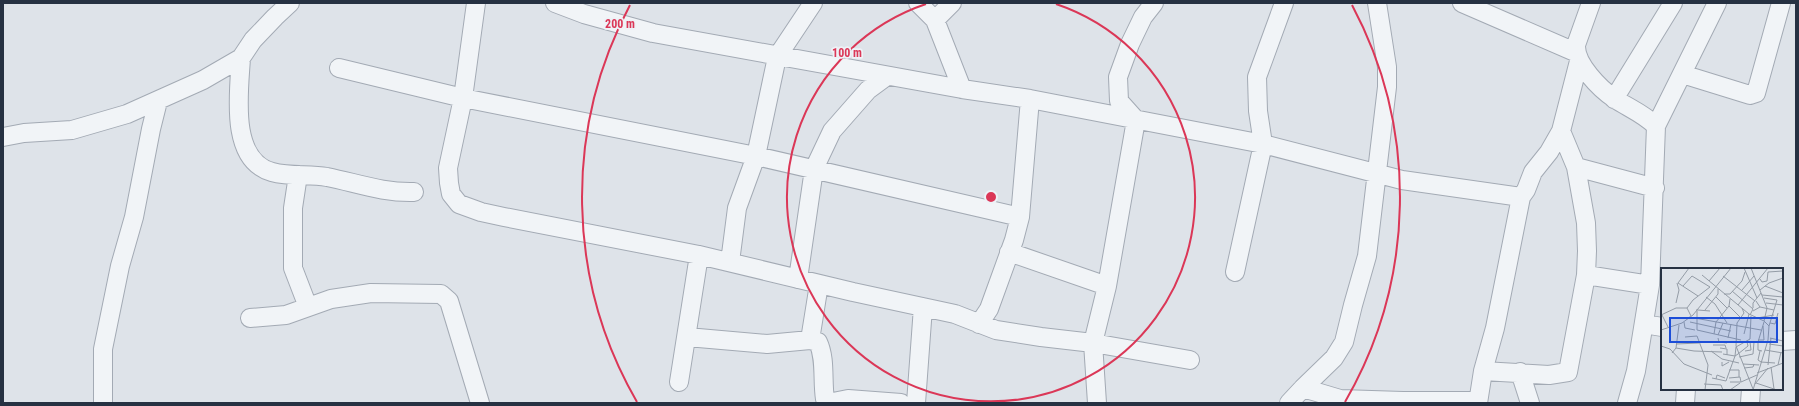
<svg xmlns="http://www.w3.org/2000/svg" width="1799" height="406" viewBox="0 0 1799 406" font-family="'Roboto Condensed',sans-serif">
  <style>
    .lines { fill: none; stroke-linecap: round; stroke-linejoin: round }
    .minor-casing { stroke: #a3aab4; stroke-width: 20 }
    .minor { stroke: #f1f4f7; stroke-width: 18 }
    .ring { fill: none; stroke: #db3757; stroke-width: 2 }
    .inset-road { fill: none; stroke: #949ca6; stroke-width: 1 }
    .view { fill: #1d4ed8; fill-opacity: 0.15; stroke: #1d4ed8; stroke-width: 2 }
    .inset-edge { fill: none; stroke: #263142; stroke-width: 2 }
    .centre { fill: #db3757; stroke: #eef2f7; stroke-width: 2 }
    .ring-label { font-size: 12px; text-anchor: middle; font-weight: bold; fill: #db3757; stroke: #eef2f7; stroke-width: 3.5; stroke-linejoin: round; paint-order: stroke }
  </style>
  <rect width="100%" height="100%" fill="#dee3e9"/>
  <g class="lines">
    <defs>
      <path id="minor" d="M476,3l-13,95 -15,70 1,15 2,11 8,10 22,8 23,5 195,38 154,37 102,22 41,16 45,7 52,6 97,17
        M555,3l29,11 69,19 309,56 68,10 233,45 139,36 119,17
        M918,3l17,17 27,69
        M1462,3l113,49
        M1591,3l-15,42c-1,19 24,44 39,54 14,9 29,15 41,27l-6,159 -14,86 -9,32
        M935,20l17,-17
        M241,58c-2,34 -12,102 31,114 18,5 37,2 55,5 30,6 56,16 87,15
        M339,68l124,30 293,58 264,61
        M1682,74l68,21 6,-2 25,-90
        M1614,99l59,-96
        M1656,126l61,-123
        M3,137l21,-4 48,-3 55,-16 76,-34 38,-22 12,-18 22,-23 15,-14
        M1576,167l79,21
        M298,175l-5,33v60l15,39
        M1009,252l98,34
        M730,262l7,-54 19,-52 21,-99 36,-54
        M1235,272l28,-128 -5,-33 -1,-34 27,-74
        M1586,275l64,10
        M798,279l16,-110 18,-38 36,-41 19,-14
        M250,318l36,-3 45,-16 40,-6 70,1 8,7 31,102
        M979,324l10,-15 25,-69 6,-23 10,-118
        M1644,324l18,3
        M687,337l80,7 43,-4 9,-56
        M810,340l8,2c8,17 4,39 7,57l8,3 15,-3 53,4
        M1782,341l14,-1
        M1483,371l66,4 19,-3 18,-97 1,-24 -1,-28 -10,-56 -15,-36
        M1520,372l10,31
        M679,382l20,-127
        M1303,388l37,11 63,2h75
        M103,403v-54l17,-83 14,-49 17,-88 7,-28
        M916,403l7,-96
        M1097,403l-4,-60 14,-57 29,-166 -17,-19 -1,-24 12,-33 13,-27 11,-14
        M1289,403l14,-15 31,-30 10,-16 9,-37 14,-49 20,-169v-20l-10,-64
        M1478,403l5,-32 12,-43 26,-131 5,-7 7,-18 16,-20 12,-21 18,-70
        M1685,403l1,-14
        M1750,403l1,-14"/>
    </defs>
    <use href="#minor" class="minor-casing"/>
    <use href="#minor" class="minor"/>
  </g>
  <g class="ring">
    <path d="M1056 4A204 204 0 1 1 926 4"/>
    <path d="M637 402A409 409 0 0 1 630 5M1352 5A409 409 0 0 1 1345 402"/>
  </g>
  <g transform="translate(1661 268)">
    <rect width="122" height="122" fill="#dee3e9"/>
    <path class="inset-road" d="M28,0l-11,15 20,13M83,0l13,30M90,0l16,40 -3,13 5,5 -1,14 -15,50M107,4l15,-1M41,7l47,39 15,7M62,8l32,25M99,11l2,3 5,-1 1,-9M48,13l11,-13M22,18l9,-10 18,11M104,18l18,7M81,22l12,-14M99,22l9,-7 14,-5M71,23l21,18 -3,6M63,26h6l12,-13 3,-9M101,27l21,2M45,29l9,7 12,19M55,29l11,11M103,30l13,2 -8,26M15,35l3,-13 -2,-7M105,35l17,2M77,37l30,-37M68,38l11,11M99,39l14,3M81,40l2,5 -7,10 -1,23 17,43M92,40v-5l8,-10M36,41v21l44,10M37,42l12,1M44,42l13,-16v-5M92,43l7,-4 -4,-6M0,47l15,-7h11M1,47l6,12M30,48l-4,-8 6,-8 17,-13M28,49l72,13M96,50l17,-3M23,54l1,6 10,2M29,54l41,9M109,55l5,1 3,-11M0,62l21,-7 11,-8 38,-47M53,66l2,-12 13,-16 1,-7M83,66l5,-20M57,67l5,-12M24,69l12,-1 11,29 -3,25M57,70l1,4 8,1M67,70l3,-14M109,70l13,3M97,72h6l-1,-14M15,76l23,-1M108,76l14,2M52,77h12l1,3M0,78l9,3 14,15 28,11M75,79l14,-8 1,-23M15,80l18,3 28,1M59,80l7,1v6M104,82l18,3M50,83l11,8 17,4M84,83l6,-1 -1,-8M99,83l-2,9 3,2M101,83l-4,-1v-8l6,-20M11,85l4,-5 3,-23M62,86l12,2 1,-9M77,86l10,-8 -1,-4M78,89l14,-3 1,-12M61,94v4l7,-4M100,94l14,1M82,96l16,1M107,97l3,-27M117,97l3,-13M110,99l3,22 3,1M83,100l9,-1 1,-3M68,102h10v7M96,105l26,-10M51,110l14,3 9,-25 3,-2M68,110l11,-1 1,5M55,111l1,-4 8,3M69,114h11l16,-7M95,115l18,6M43,116l17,1 2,5M94,116l13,-16M69,122l10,-7"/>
    <path class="view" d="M9,50h107v24h-107z"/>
    <rect width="122" height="122" class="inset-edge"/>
  </g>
  <circle cx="991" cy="197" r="6" class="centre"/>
  <g class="ring-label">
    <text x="620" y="28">200 m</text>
    <text x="847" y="57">100 m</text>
  </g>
  <rect width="1799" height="406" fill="none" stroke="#263142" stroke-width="8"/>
</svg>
